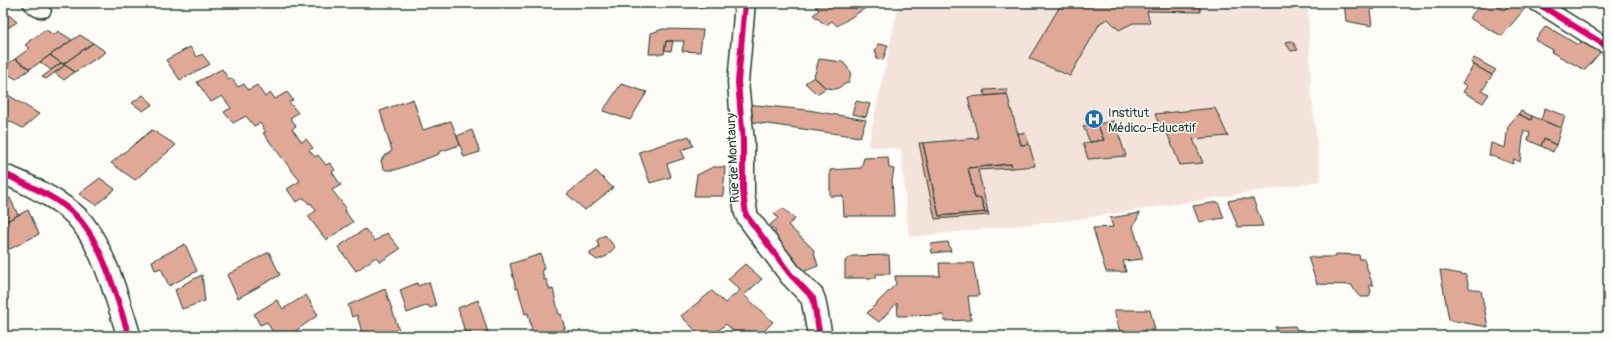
<svg xmlns="http://www.w3.org/2000/svg" width="1611" height="339" viewBox="0 0 1611 339" font-family="Pangolin,sans-serif">
  <style>
    .built { fill: #f4e3da }
    .building { fill: #e0a997; stroke: #1f3d34 }
    .lines { fill: none; stroke-linecap: round; stroke-linejoin: round }
    .minor-casing { stroke: #1f3d34; stroke-width: 3 }
    .minor { fill: #fdfcf7; fill-rule: evenodd }
    .cycleway-casing { stroke: #fdfcf7; stroke-width: 8 }
    .cycleway { stroke: #d6006c; stroke-width: 6 }
    .labels { text-anchor: middle; stroke-width: 3; stroke-linejoin: round; paint-order: stroke }
    .poi-label { font-size: 13px; fill: #1f3d34; stroke: #fdfcf7; text-anchor: start }
    .street-label { font-size: 13px; fill: #1f3d34; stroke: #fdfcf7 }
  </style>
  <rect width="100%" height="100%" fill="#fdfcf7"/>
  <filter id="ink" filterUnits="userSpaceOnUse"><feTurbulence type="fractalNoise" baseFrequency=".025" numOctaves="2"/><feDisplacementMap in="SourceGraphic" scale="8" xChannelSelector="R" yChannelSelector="G"/><feConvolveMatrix kernelMatrix="1 2 1 2 8 2 1 2 1" color-interpolation-filters="sRGB"/></filter>
  <g filter="url(#ink)">
    <path class="built" d="M899,3h409l3,89 10,89 -242,38 -170,18 -8,-88 -33,-3z"/>
    <path class="building" d="M680,3h27l-1,5 -26,-2z
      M821,3h9l3,3 5,-3h54l-20,1 -35,22 -5,-5 -6,4 -13,-10 6,-5 -4,-3z
      M1062,3h137l2,9 -54,-1 3,12h-17l-14,7 -11,-11 -8,4 -30,53 -41,-18z
      M1344,3h31v6l-5,1 2,16 -26,-5z
      M1482,3h10l12,7 6,-7h10l6,4 -24,29 -33,-18z
      M3,10l14,12 -14,9z
      M1546,26l32,19 6,-6 19,10 -18,21 -34,-18 2,-2 -18,-10z
      M663,29l40,1 -3,22 -18,-1 2,-10h-18l-2,13h-15l2,-21z
      M46,30l8,5 4,-4 14,9 -42,29 -15,-10 15,-11 -5,-3 5,-4h-1z
      M80,35l13,8 -30,21 -13,-9z
      M666,41h7l-2,10 -7,-1z
      M1292,41l6,9 -7,1 -6,-9z
      M93,43l13,9 -31,20 -12,-8z
      M878,44l10,1 -5,15 -7,-1 1,-6 -2,-1z
      M190,47l7,10 5,-3 8,10 -30,16 -14,-20z
      M50,55l11,8 -10,7 -11,-8z
      M1474,58l22,12 -4,5 -21,-12z
      M15,59l15,10 -14,10 -13,-8v-4z
      M819,59l24,3 8,10 -2,10 -13,7 -10,-1 -12,-11z
      M61,63l4,2 -19,14 -4,-2z
      M65,65l10,7 -11,8 -9,-7z
      M1474,65l18,10 -10,16 7,3 -6,9 -20,-11 4,-6 -5,-3z
      M222,69l7,11 3,-2 6,9 6,-3 4,6 9,-5 8,12 6,-4 4,6 12,-7 6,8 -4,2 9,11 -8,5 6,8 -4,3 10,13 4,-3 7,9 -4,2 6,7 3,-2 8,10 4,-2 5,7 -3,2 9,13 -9,5 14,18 -2,2 9,12 -27,18 -18,-24 8,-5 -5,-8 -2,1 -5,-6 -8,4 -9,-13 13,-8 -37,-48 3,-1 -6,-9 -6,3 -8,-10 -13,7 -9,-11 7,-4 -9,-12 -11,6 -14,-20z
      M814,77l12,11 -9,6 -12,-11z
      M621,84l26,8 -17,28 -27,-9z
      M1006,89l1,5 -22,2 -1,-6z
      M3,92l36,22 -16,14 -20,-10z
      M1007,94l14,51 8,-1 6,22 -23,2 -1,-4 -43,4 7,30h6l4,14 -46,4 -16,-73 55,-5 -10,-41z
      M143,95l10,9 -10,7 -11,-8z
      M413,99l10,31 28,-9 9,24 -21,7v2l-44,16h-9l-3,-2 -2,-7 3,-5 8,-5 -12,-40z
      M856,101l14,3 -4,13 -14,-3z
      M745,104l63,6 58,10 -6,17 -114,-16z
      M1215,108l13,28 -35,3 10,24 -23,2 -15,-37 -4,1 -6,-15z
      M1545,108l20,8 -4,12 -20,-8z
      M1521,111l11,5 -1,4 -13,-6z
      M1518,114l13,6 1,-4 29,12 -5,17 -12,-6 -3,7 -13,-6 2,-7 -6,-2 -4,31 -6,-3 -1,5 -24,-9 2,-12 14,5 3,-22z
      M1114,121l12,35 -38,3 -5,-16 21,-3 -7,-16z
      M1097,124l7,16 -14,2 -7,-16z
      M152,130l24,15 -41,35 -24,-17z
      M472,130l8,22 -16,5 -7,-21z
      M1018,133h7l4,11 -8,1z
      M689,136l4,10 -12,4 4,8 -18,6 4,13 -21,6 -11,-31z
      M1544,139l12,6 -3,7 -12,-6z
      M919,143h4l16,73 49,-4 1,3 -54,4z
      M888,157l1,11 5,1 -2,11 2,36h-50l-1,-20h-13v-26l31,-2 3,-10z
      M1011,164l1,4 -34,2 10,42h-3l-4,-14h-6l-7,-30z
      M713,167h12l-2,29h-29l3,-21z
      M596,171l17,17 -28,22 -18,-16z
      M100,178l15,11 -19,16 -17,-11z
      M10,198l8,17 -15,8v-22z
      M1238,199h15l10,27 -25,1 -10,-26z
      M1218,202l6,16 -25,4 -6,-16z
      M783,208l12,11 -7,6 25,24 5,17 -18,7 -7,-16 -21,-21 4,-4 -6,-7 8,-7 -4,-4z
      M28,210l11,24 -29,15 -2,-1 -5,2v-27z
      M1140,213l-7,14 10,32 -20,2 3,11h-20l-13,-44 20,-1 -3,-9z
      M365,229l10,12 12,-8 13,16 -20,13 -4,-5 -20,14 -18,-24z
      M605,235l10,12 -8,9 -10,4 -7,-5v-2l9,-5 -2,-8z
      M948,242l3,9 -19,2 -1,-9z
      M185,244l12,27 -28,15 -8,-18 -6,2 -3,-9z
      M269,252l11,23 -42,23 -11,-23z
      M541,254l3,15h-2l2,11 2,-1 4,11 3,-1 6,26 2,-1 4,15 -3,1 1,6h-30l-5,-23 -3,1 -7,-26 -2,1 -6,-25z
      M1336,254l23,1 1,4h4l9,27 -4,-1 2,6 -2,6h-9l-6,-7 -2,-5 -35,-1 -9,-27h28z
      M889,255l1,19h-14v4h-31v-17l7,-5z
      M939,263h34l6,33h-11l3,24 -27,1 -1,-6 -45,1 -1,-13 -18,19 -12,-9 29,-29 -1,-8h45z
      M745,264l17,15 -18,16 29,27 -9,9 5,5h-30l-13,-12 -14,12h-11l-20,-20 31,-25 13,12 15,-13 -12,-11z
      M1440,270l26,5 3,13 12,3 7,36 -39,-7z
      M202,275l3,26 -23,8 -7,-19 9,-5v-1z
      M429,282l7,24 -6,2 -2,-3 -21,8 -7,-23 17,-7 1,3z
      M385,289l16,47h-38l-6,-21 -5,2 -4,-12z
      M306,295l12,20 -24,17 -11,4h-8l-8,-14 -7,3 -6,-11 23,-14 6,9z
      M478,300l11,36h-23l-8,-28z
      M1114,310h36l5,20h-11l1,5 -24,1z
      M1295,326l4,10h-20l-4,-9z"/>
    <g class="lines">
      <defs>
        <path id="minor" d="M22,3h23l6,8 -3,5c-12,4 -20,-3 -26,-13z
          M735,3h20l-7,79 6,59v51l3,20 41,54 24,24 3,8 7,38h-24l-6,-33 -20,-21 -44,-60 -3,-7 -3,-23v-51l-4,-59z
          M1527,3h25l56,35v17l-18,-9 -60,-38z
          M3,164c25,8 70,31 87,51 25,31 39,83 51,121h-24c-12,-37 -24,-90 -53,-117 -17,-15 -41,-25 -61,-35z"/>
      </defs>
      <use href="#minor" class="minor-casing"/>
      <use href="#minor" class="minor"/>
      <defs>
        <path id="cycleway" d="M745,3l-7,79 5,59v51l3,23 44,59 23,24 7,38
          M1537,3l71,44
          M3,173c23,12 50,22 69,39 30,26 45,87 57,124"/>
      </defs>
      <use href="#cycleway" class="cycleway-casing"/>
      <use href="#cycleway" class="cycleway"/>
    </g>
  </g>
  <defs>
    <symbol id="hospital-disc" viewBox="-11 -11 22 22"><circle r="9.5" fill="#1f6fb2" stroke="#fdfcf7"/><path d="M-5-5h3v3.5h4V-5h3V5h-3V1.5h-4V5h-3Z" fill="#fff"/></symbol>
  </defs>
  <g fill-rule="evenodd">
    <use href="#hospital-disc" x="1083" y="108" width="22" height="22"/>
  </g>
  <g class="labels">
    <g class="poi-label">
      <text x="1108" y="117">Institut<tspan x="1108" dy="15">Médico-Educatif</tspan></text>
    </g>
    <g class="street-label">
      <text transform="translate(732 158) rotate(-93)" y="5">Rue de Montaury</text>
    </g>
  </g>
  <rect width="1611" height="339" fill="none" stroke="#fdfcf7" stroke-width="16"/>
  <rect x="8" y="8" width="1595" height="323" fill="none" stroke="#1f3d34" stroke-width="1.5" filter="url(#ink)"/>
</svg>
